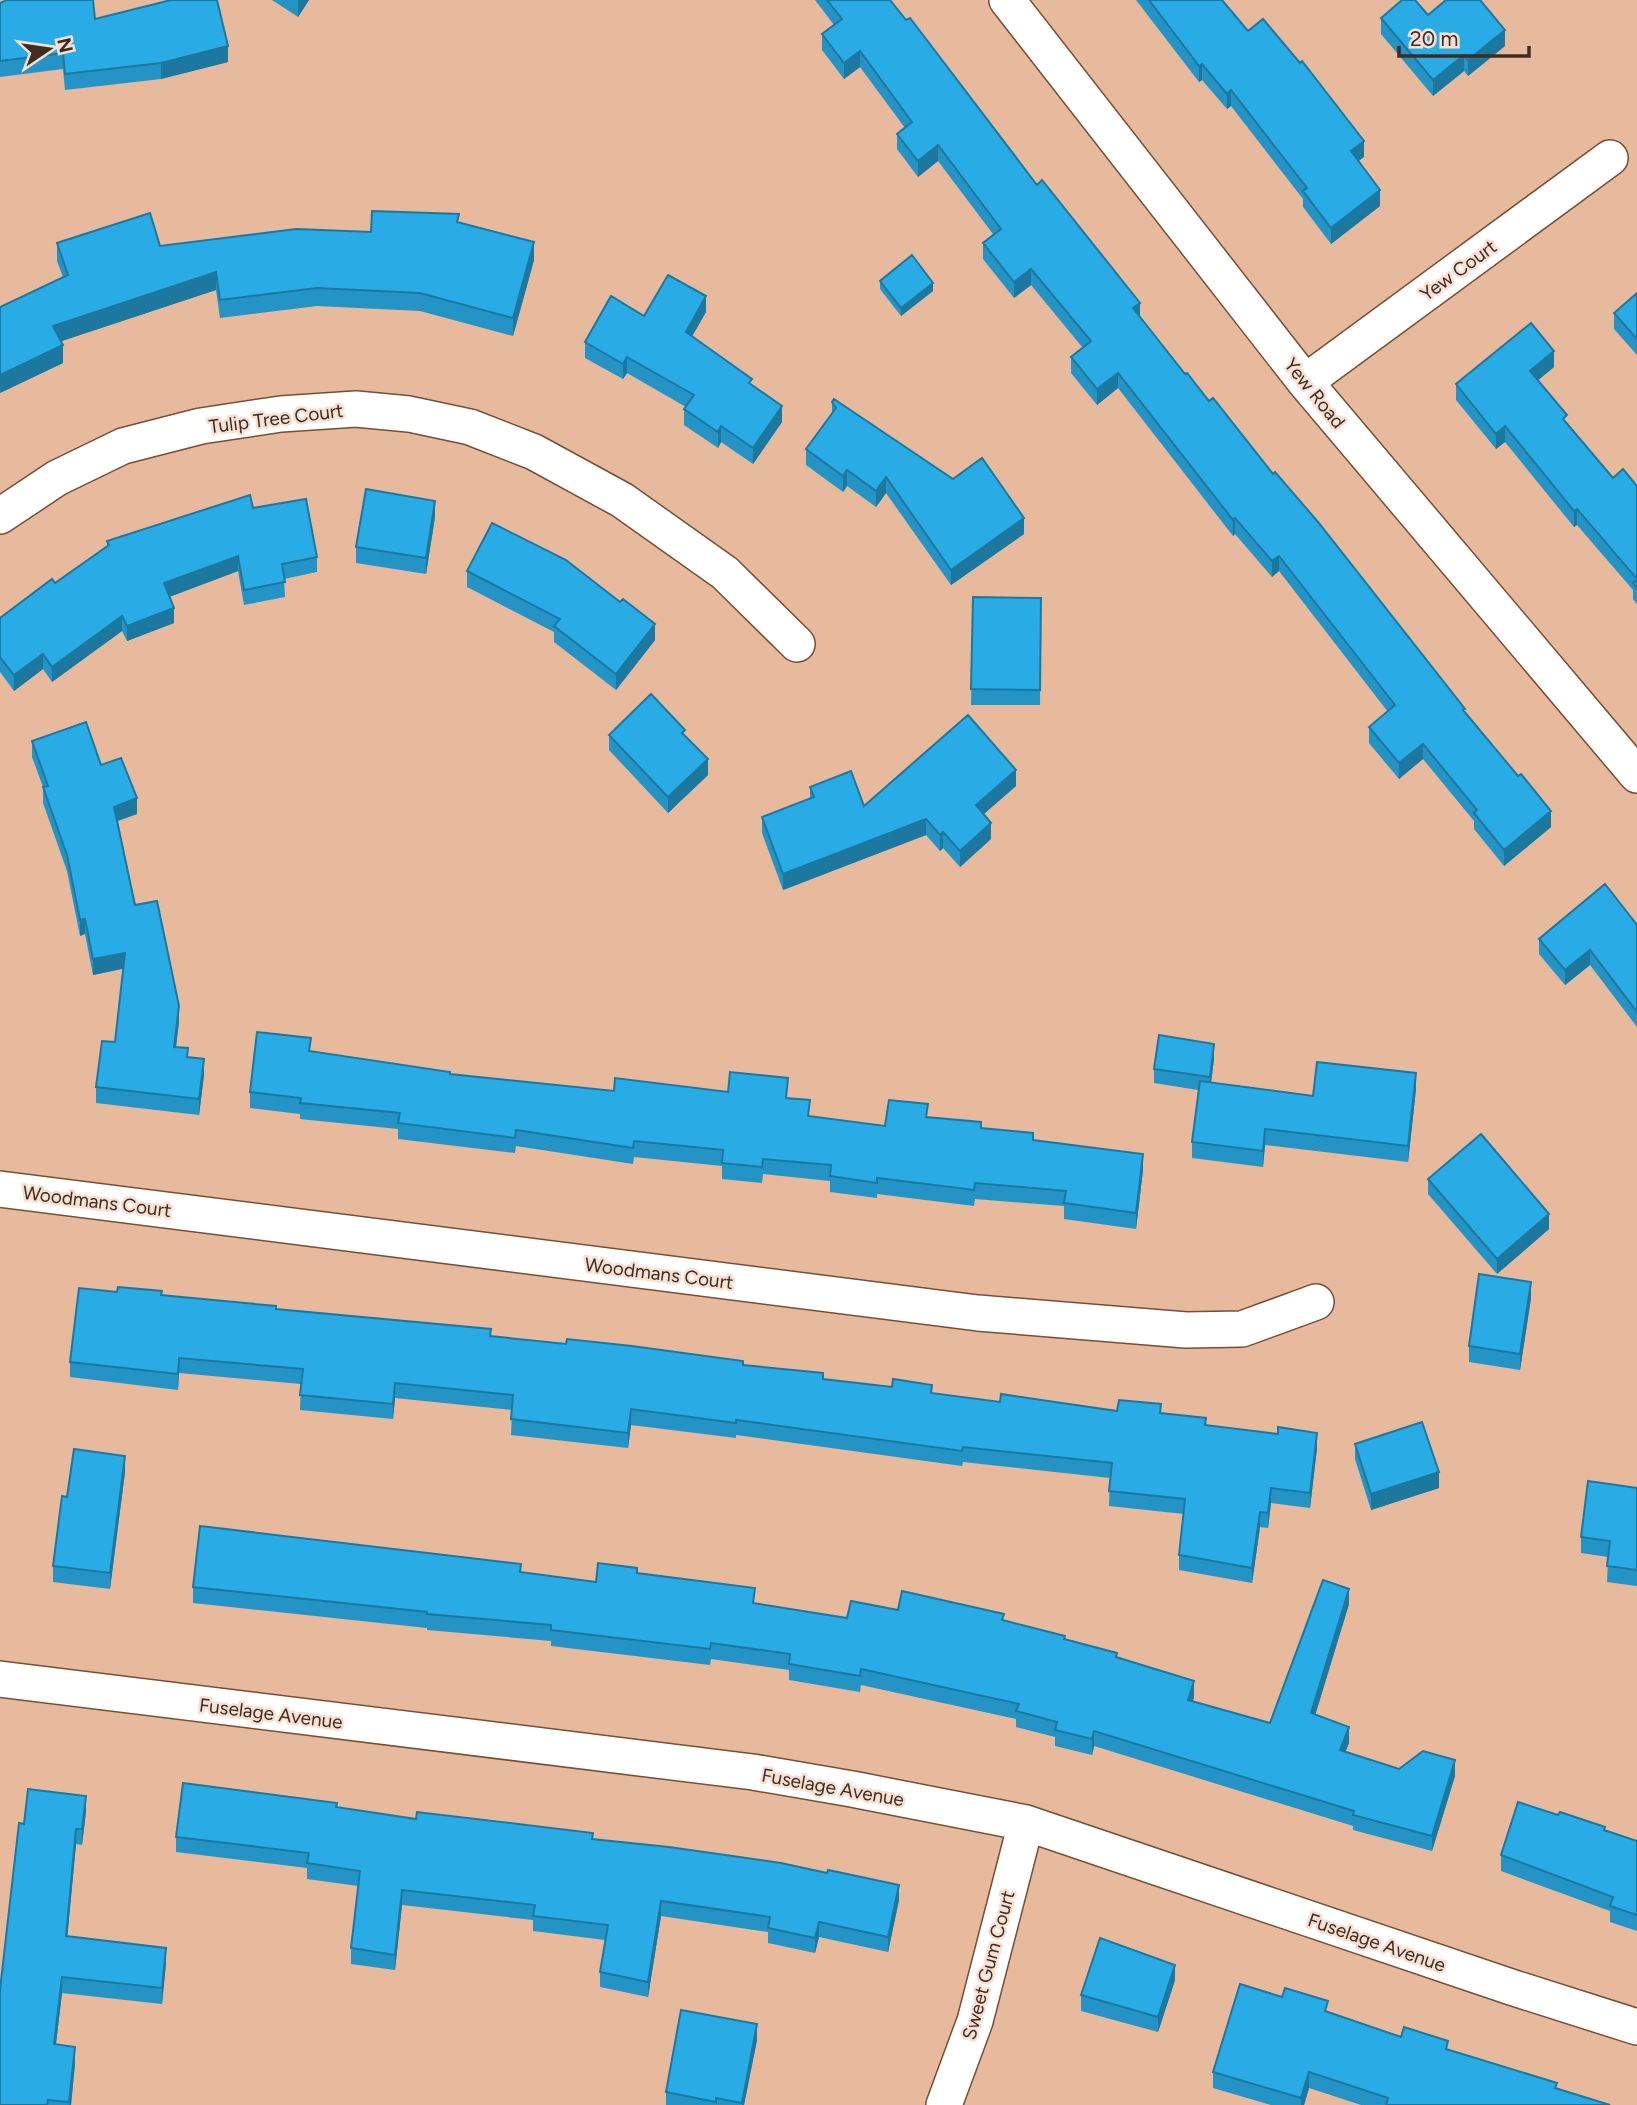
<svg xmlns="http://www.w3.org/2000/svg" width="1637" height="2105" viewBox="0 0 1637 2105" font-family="Figtree,sans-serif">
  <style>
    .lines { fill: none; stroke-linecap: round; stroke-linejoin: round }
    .street-casing { stroke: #754f36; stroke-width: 38 }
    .street { stroke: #fff; stroke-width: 35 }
    .wall { fill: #2394c5 }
    .shaded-wall { fill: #1d78a0 }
    .building { fill: #29ace5; stroke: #1d78a0; stroke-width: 2 }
    .labels { text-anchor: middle; stroke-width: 5; stroke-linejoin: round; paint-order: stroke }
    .street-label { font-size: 19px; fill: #3e2d22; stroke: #f7e0d2 }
  </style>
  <rect width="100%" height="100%" fill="#e7ba9e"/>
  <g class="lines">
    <defs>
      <path id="street" d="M1007,0l298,382 332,393
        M1305,382l305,-224
        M0,516l57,-38 66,-32 78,-20 80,-12 75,-5 53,5 61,13 64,25 88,48 103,73 72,71
        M0,1189l978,124 208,17 56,-1 74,-27
        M0,1679l753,93 99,17 174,34 488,165 123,39
        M944,2105l31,-84 51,-198"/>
    </defs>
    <use href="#street" class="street-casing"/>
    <use href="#street" class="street"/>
  </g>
  <path class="wall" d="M272,0h37l-11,17z
    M815,0h75l295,374 88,100 192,239 86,114 -47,39 -30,-37v-8l-51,-62 -24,20 -30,-36v-16l19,-15 -109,-141 -7,6 -37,-43 -2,2 -115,-148 -21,17 -26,-32v-16l12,-9 -52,-63 -17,13 -31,-39v-16l10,-9 -55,-73 -20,16 -21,-28v-15l8,-6 -45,-61 -16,12 -22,-29v-16l12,-9z
    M1136,0h86l26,31 116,126 -6,4 22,45 -49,38 -28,-37v-8l-72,-93 -4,3 -25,-29 -3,2z
    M0,3l95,16 133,43 -67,17 -96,11 -2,-21 -63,8z
    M1428,15l77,31 -37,30 -4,-5 -31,25 -52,-62v-16z
    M459,222l75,38 -21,76 -93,-25 -103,-5 -97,12 -4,-28 -155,51 2,22 -63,30 63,-116 -6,-16v-18l103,3 211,-14z
    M880,281l53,10 -32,25 -21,-27z
    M1637,293v62l-23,-26v-16z
    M706,312l-14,24 60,49 30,37 -29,42 -32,-22 -3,6 -34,-23v-16l2,-2 -59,-34 -4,6 -38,-21v-16l59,-26z
    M1554,367l-16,13 29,44 46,54 24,8v118l-4,-5v-9l-56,-65 -3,2 -69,-85 -9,7 -40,-49v-16z
    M832,402l192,132 -73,51 -65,-92 -10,14 -29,-21 -4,6 -37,-27v-16l26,-36z
    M253,508l64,49v15l-33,7 1,18 -41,8 -6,-34 -69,26 5,26 -47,18 -5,-10 -70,51 -9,-13 -29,22 -14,-19v-54l55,-35 52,-36v-6z
    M435,517l-9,57 -70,-11v-16z
    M467,571l153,31 35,38 -39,50 -62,-48v-10l-87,-45z
    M973,597l68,1 -1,107h-69z
    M609,735l76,1 23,39 -40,38 -59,-63z
    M32,741l69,24 36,49 -19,7 17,84 44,117 -3,25 12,10 16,18 -5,40 -103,-12v-16l19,-45 8,-73 -30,6 -8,-41 -5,2 -13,-65 -24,-68v-16l-11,-30z
    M1016,786l-33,28 8,25 -31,28 -17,-19 -3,3 -14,-16 -143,55 -21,-57v-16l48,-18v-12l54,19z
    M1637,925v102l-47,-62 -25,20 -26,-31v-15z
    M311,1051l139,23 164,17 114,1 59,6 23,18 75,10 43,-8 53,10 52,12 110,30 -7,59 -72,-10v-13l-89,-7 -1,7 -97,-12v4l-47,-6v-11l-67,-7 -1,9 -40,-4v-13l-88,-9 -1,7 -117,-18 -1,7 -117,-14v-10l-98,-10v-5l-50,-6v-16z
    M1214,1059l-3,23 102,14 103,-7 -8,73 -143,-17 -2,22 -71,-9v-16l6,-52 -44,-7v-14z
    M1428,1179l121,50 -52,45 -69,-80z
    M117,1292l45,3 114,14 215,28 252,28 80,14 177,23 161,11 45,12 111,23 -7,60 -39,-5 -3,25 -8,-1 -8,56 -73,-13v-15l5,-41 -75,-8 1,-28 -147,-16 -1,4 -226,-31v3l-105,-13 -3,23 -117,-13 1,-25 -117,-12 -2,21 -93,-9 1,-26 -122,-11 -1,17 -108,-13v-15z
    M1531,1298l-11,72 -51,-8v-16z
    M1355,1444l84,44 -68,22 -16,-51z
    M125,1472l-15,117 -57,-7v-16l14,-69z
    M1637,1488v98l-30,-4 1,-25 -27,-4v-16z
    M521,1573l75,9 41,-9 118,30 92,15 51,-8 106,10 113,37 77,40 -1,4 77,22 79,-119 -34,111 34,28 -4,9 54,17 56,7 -23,75 -79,-21v-4l-259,-80 -2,9 -37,-9v-9l-39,-10v-8l-155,-34 -1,7 -71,-12v-10l-78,-11 -1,6 -159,-19v-5l-124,-11v-2l-234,-25v-16z
    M337,1808l79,11 177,21 306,60 -11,52 -69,-15 -4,16 -47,-10v-11l-107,-16 -13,81 -48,-10v-15l5,-32 -72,-9v-11l-131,-15 -7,65 -44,-6v-16l7,-62 -51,-7v-11l-131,-16v-15z
    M86,1811l-4,34 -6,-1 -9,92 99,27 -4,41 -100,-11 -6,51 19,19 -4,42h-71l24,-281z
    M1605,1831l32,10v90l-27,-9v-11l-109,-40v-16z
    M1175,1980l-17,52 -77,-21v-16z
    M1328,2012l73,25 47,12 109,39 53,17h-249l-52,-17 -5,17h-33l-58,-17v-16z
    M757,2040l-13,65h-78v-13z"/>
  <path class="shaded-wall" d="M299,0h10l-11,17v-16z
    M1505,30v16l-37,30v-16z
    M228,46v16l-67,17v-16z
    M860,51v16l-16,12v-16z
    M1464,55v16l-31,25v-16z
    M1202,64v16l-3,2v-16z
    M1231,90v16l-4,3v-15z
    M1364,141v16l-13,10v-16z
    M938,145v16l-20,16v-16z
    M1380,190v16l-49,38v-16z
    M534,242v18l-21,76v-18z
    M1031,269v16l-17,13v-16z
    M216,272v18l-163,54v-18z
    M933,283v8l-32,25v-8z
    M706,296v16l-20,35v-15z
    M1140,303v16l-7,-11z
    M63,345v18l-63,30v-18z
    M1554,351v16l-24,20v-16z
    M627,357v16l-4,6v-15z
    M1118,373v15l-21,17v-16z
    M782,406v16l-29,42v-16z
    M721,426v16l-3,6v-16z
    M1505,426v16l-9,7v-15z
    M847,470v16l-4,6v-16z
    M886,477v16l-10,14v-16z
    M435,501v16l-9,57v-16z
    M1577,509v16l-3,2v-16z
    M1024,518v16l-73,51v-15z
    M1235,518v16l-2,2v-16z
    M238,556v15l-74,28v-16z
    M1279,556v15l-7,6v-16z
    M174,608v15l-47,18v-15z
    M122,616v15l-70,51v-15z
    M655,624v16l-39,50v-16z
    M43,654v15l-29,22v-16z
    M1423,744v15l-24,20v-16z
    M708,759v16l-40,38v-16z
    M1016,770v16l-40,35v-16z
    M137,798v16l-23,8v-15z
    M1551,811v16l-47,39v-16z
    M926,819v16l-143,55v-16z
    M991,823v16l-31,28v-16z
    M943,832v16l-3,3v-16z
    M85,919v15l-5,2v-16z
    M1590,950v15l-25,20v-15z
    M125,953v15l-32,7v-16z
    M179,1006v16l-5,41v-16z
    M1214,1044v15l-4,33v-15z
    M204,1059v16l-5,40v-16z
    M1416,1073v16l-8,73v-16z
    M1265,1129v16l-2,22v-16z
    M1143,1154v16l-7,59v-16z
    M1549,1214v15l-52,45v-15z
    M1531,1282v16l-11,72v-16z
    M179,1358v15l-1,17v-16z
    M395,1383v15l-2,21v-15z
    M631,1409v16l-3,23v-15z
    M1317,1433v15l-7,60v-15z
    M125,1456v16l-15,117v-16z
    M1439,1472v16l-68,22v-16z
    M1271,1488v15l-3,25v-15z
    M1260,1512v15l-8,56v-15z
    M1349,1589v15l-38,125v-16z
    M1194,1681v16l-6,19v-16z
    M1349,1727v16l-9,23v-16z
    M1094,1731v15l-2,9v-16z
    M1455,1760v16l-23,75v-15z
    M86,1796v15l-4,34v-16z
    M76,1829v15l-10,108v-16z
    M899,1885v15l-11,52v-15z
    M402,1890v15l-7,65v-15z
    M661,1901v15l-13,81v-15z
    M819,1922v15l-4,16v-15z
    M166,1948v15l-4,41v-16z
    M1175,1965v15l-17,52v-15z
    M62,1977v16l-8,67v-16z
    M757,2024v16l-13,65h-2z
    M75,2047v16l-4,42h-2z
    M1309,2072v16l-5,17h-3v-7z"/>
  <path class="building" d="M7,0h86l2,19 76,-19h46l11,46 -67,17 -96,11 -2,-21 -63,8v-58z
    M827,0h63l16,20 4,-2 127,167 5,-5 98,123 -7,5 52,66 2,-1 22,28 4,-3 60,76 2,-2 43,50 147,187 -2,1 55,66 3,-2 30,37 -47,39 -30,-37 3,-3 -54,-66 -24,19 -30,-36 26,-22 -116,-149 -7,5 -37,-43 -2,2 -115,-147 -21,16 -26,-32 20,-16 -60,-72 -17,13 -31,-39 18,-14 -63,-84 -20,16 -21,-27 15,-12 -52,-71 -16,12 -22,-29 20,-15z
    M1149,0h73l26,31 15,-12 37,44 2,-2 62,80 -13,10 29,39 -49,38 -28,-37 4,-3 -76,-98 -4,4 -25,-30 -3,2z
    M1402,0h13l13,15 18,-15h34l25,30 -37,30 -4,-5 -31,25 -52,-62z
    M372,211l87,3 -2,8 77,20 -21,76 -93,-25 -103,-5 -97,12 -4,-28 -163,54 10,19 -63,30v-68l68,-32 -11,-32 93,-30 10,33 136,-17 75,3z
    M912,255l21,28 -32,25 -21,-27z
    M668,275l38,21 -20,36 66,47 -3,4 33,23 -29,42 -32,-22 -3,6 -34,-23 10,-14 -67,-38 -4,7 -38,-22 26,-46 33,20z
    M1637,293v46l-23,-26z
    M1531,323l23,28 -24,20 37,44 -4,4 50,59 10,-9 14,17v93l-60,-70 -3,2 -69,-85 -9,8 -40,-50z
    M834,399l119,80 29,-21 42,60 -73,52 -65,-93 -10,14 -29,-21 -4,6 -37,-27 30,-41 -4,-6z
    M366,489l69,12 -9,57 -70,-11z
    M250,495l3,13 53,-9 11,58 -35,7 3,18 -41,8 -6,-34 -74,27 10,25 -47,18 -5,-10 -70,51 -9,-13 -29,21 -14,-18v-39l52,-39 3,4 54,-38 -2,-4z
    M492,523l74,37 54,42 3,-3 32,25 -39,50 -62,-48 6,-7 -93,-48z
    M1637,580v8l-4,-5z
    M973,597l68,1 -1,92 -69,-1z
    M651,694l34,36 -3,3 26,26 -40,38 -59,-62z
    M968,715l48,55 -40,35 15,18 -31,28 -17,-19 -3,3 -14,-16 -143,55 -21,-57 52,-20 -4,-10 41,-16 13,35z
    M86,722l15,43 20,-7 16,40 -23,9 21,98 22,-4 22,105 -5,41 14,1 -1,9 17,2 -5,40 -103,-12 6,-46 13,1 10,-89 -32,6 -8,-40 -5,1 -13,-65 -24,-68 5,-1 -16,-45z
    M1605,884l32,41v87l-47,-62 -25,20 -26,-31z
    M257,1032l54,6 -2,13 141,21v2l164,17 1,-13 113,14 2,-20 58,6 -2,20 24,2 -2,16 77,10 4,-26 39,4 -2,13 55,5v6l52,5v7l110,14 -7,59 -72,-10 2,-12 -91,-8 -1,7 -97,-12v5l-47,-7 1,-11 -68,-6 -1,8 -40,-4 1,-13 -89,-9 -1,7 -117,-18 -1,8 -117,-15 2,-10 -100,-10 1,-5 -51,-6z
    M1159,1035l55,9 -4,33 -56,-8z
    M1317,1062l99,11 -8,73 -143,-17 -2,22 -71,-9 8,-61 113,15z
    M1481,1134l68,80 -52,45 -69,-80z
    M1479,1274l52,8 -11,72 -51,-8z
    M118,1287l44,4 -1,4 115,11v3l215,20 -1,7 76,8 1,-5 65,7 111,15v4l80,8v6l69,8 1,-8 39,6 -1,8 69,9 1,-8 116,17 2,-11 42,4 -1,9 46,5 -1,7 73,9v-7l39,6 -7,60 -39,-5 -3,25 -8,-1 -8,56 -73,-13 6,-56 -76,-8 3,-28 -149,-16 -1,4 -226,-31v3l-105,-14 -3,24 -117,-14 2,-24 -118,-12 -2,21 -93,-9 3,-26 -124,-11 -1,16 -108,-12 9,-74 38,4z
    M1422,1422l17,50 -68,22 -16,-50z
    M74,1449l51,7 -15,117 -57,-7 9,-70 5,1z
    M1588,1481l49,7v82l-30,-4 3,-25 -29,-4z
    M200,1526l321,38 -1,8 76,10 2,-19 39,5v5l118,15 -2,15 94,15 4,-17 47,9 4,-19 102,23 -2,6 63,16 -1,3 53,14 -1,4 78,24 -6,19 82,23 53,-143 26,9 -38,124 38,14 -9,23 59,19 24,-18 32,9 -23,76 -79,-21 1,-4 -260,-80 -2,8 -37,-9 2,-8 -41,-11 3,-7 -158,-35 -1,7 -71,-12 1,-10 -79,-11 -1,6 -159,-19v-5l-124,-11v-2l-234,-25z
    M183,1783l154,20 -1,4 80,12 1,-7 176,21 -1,6 77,8 112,16 46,10 1,-3 71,15 -11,52 -69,-15 -4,16 -47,-10 2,-11 -109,-16 -13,81 -48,-10 8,-47 -75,-9 2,-11 -133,-15 -7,65 -44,-7 9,-77 -53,-8 2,-10 -133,-16z
    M28,1789l58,7 -4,33h-6l-10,107 100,12 -4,40 -100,-11 -8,67 21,3 -6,55 -21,-2 -1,5h-47v-115l19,-167 5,1z
    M1518,1802l40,13 2,-3 45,15 -1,3 33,11v74l-27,-9 3,-9 -112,-42z
    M1100,1938l75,27 -17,52 -77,-22z
    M1240,1984l42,13 3,-9 43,13 -3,10 76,26 3,-10 44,14 -2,8 111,34 -2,5 55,17h-224l2,-7 -79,-26 -8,26 -88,-26z
    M681,2010l76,14 -15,79 -26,-5v4l-50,-10z"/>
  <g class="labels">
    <g class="street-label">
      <text transform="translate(1458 270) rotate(-36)" y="7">Yew Court</text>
      <text transform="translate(1315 393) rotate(51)" y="7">Yew Road</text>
      <text transform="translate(276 418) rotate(-7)" y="7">Tulip Tree Court</text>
      <text transform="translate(97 1201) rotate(7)" y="7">Woodmans Court</text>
      <text transform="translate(659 1273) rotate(7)" y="7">Woodmans Court</text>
      <text transform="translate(271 1713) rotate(7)" y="7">Fuselage Avenue</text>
      <text transform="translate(833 1787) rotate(10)" y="7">Fuselage Avenue</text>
      <text transform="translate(1377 1942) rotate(19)" y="7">Fuselage Avenue</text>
      <text transform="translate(988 1965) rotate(-75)" y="7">Sweet Gum Court</text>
    </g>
  </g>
  <g transform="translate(49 49) rotate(77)" stroke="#f7e0d2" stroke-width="5" paint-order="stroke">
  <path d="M0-5L12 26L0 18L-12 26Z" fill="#3e2d22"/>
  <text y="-10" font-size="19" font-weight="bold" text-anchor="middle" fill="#3e2d22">N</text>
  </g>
  <path d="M1399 46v10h130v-10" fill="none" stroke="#3e2d22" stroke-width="3.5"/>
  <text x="1410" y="46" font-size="21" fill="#3e2d22" stroke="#f7e0d2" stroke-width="5" paint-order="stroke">20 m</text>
</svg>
